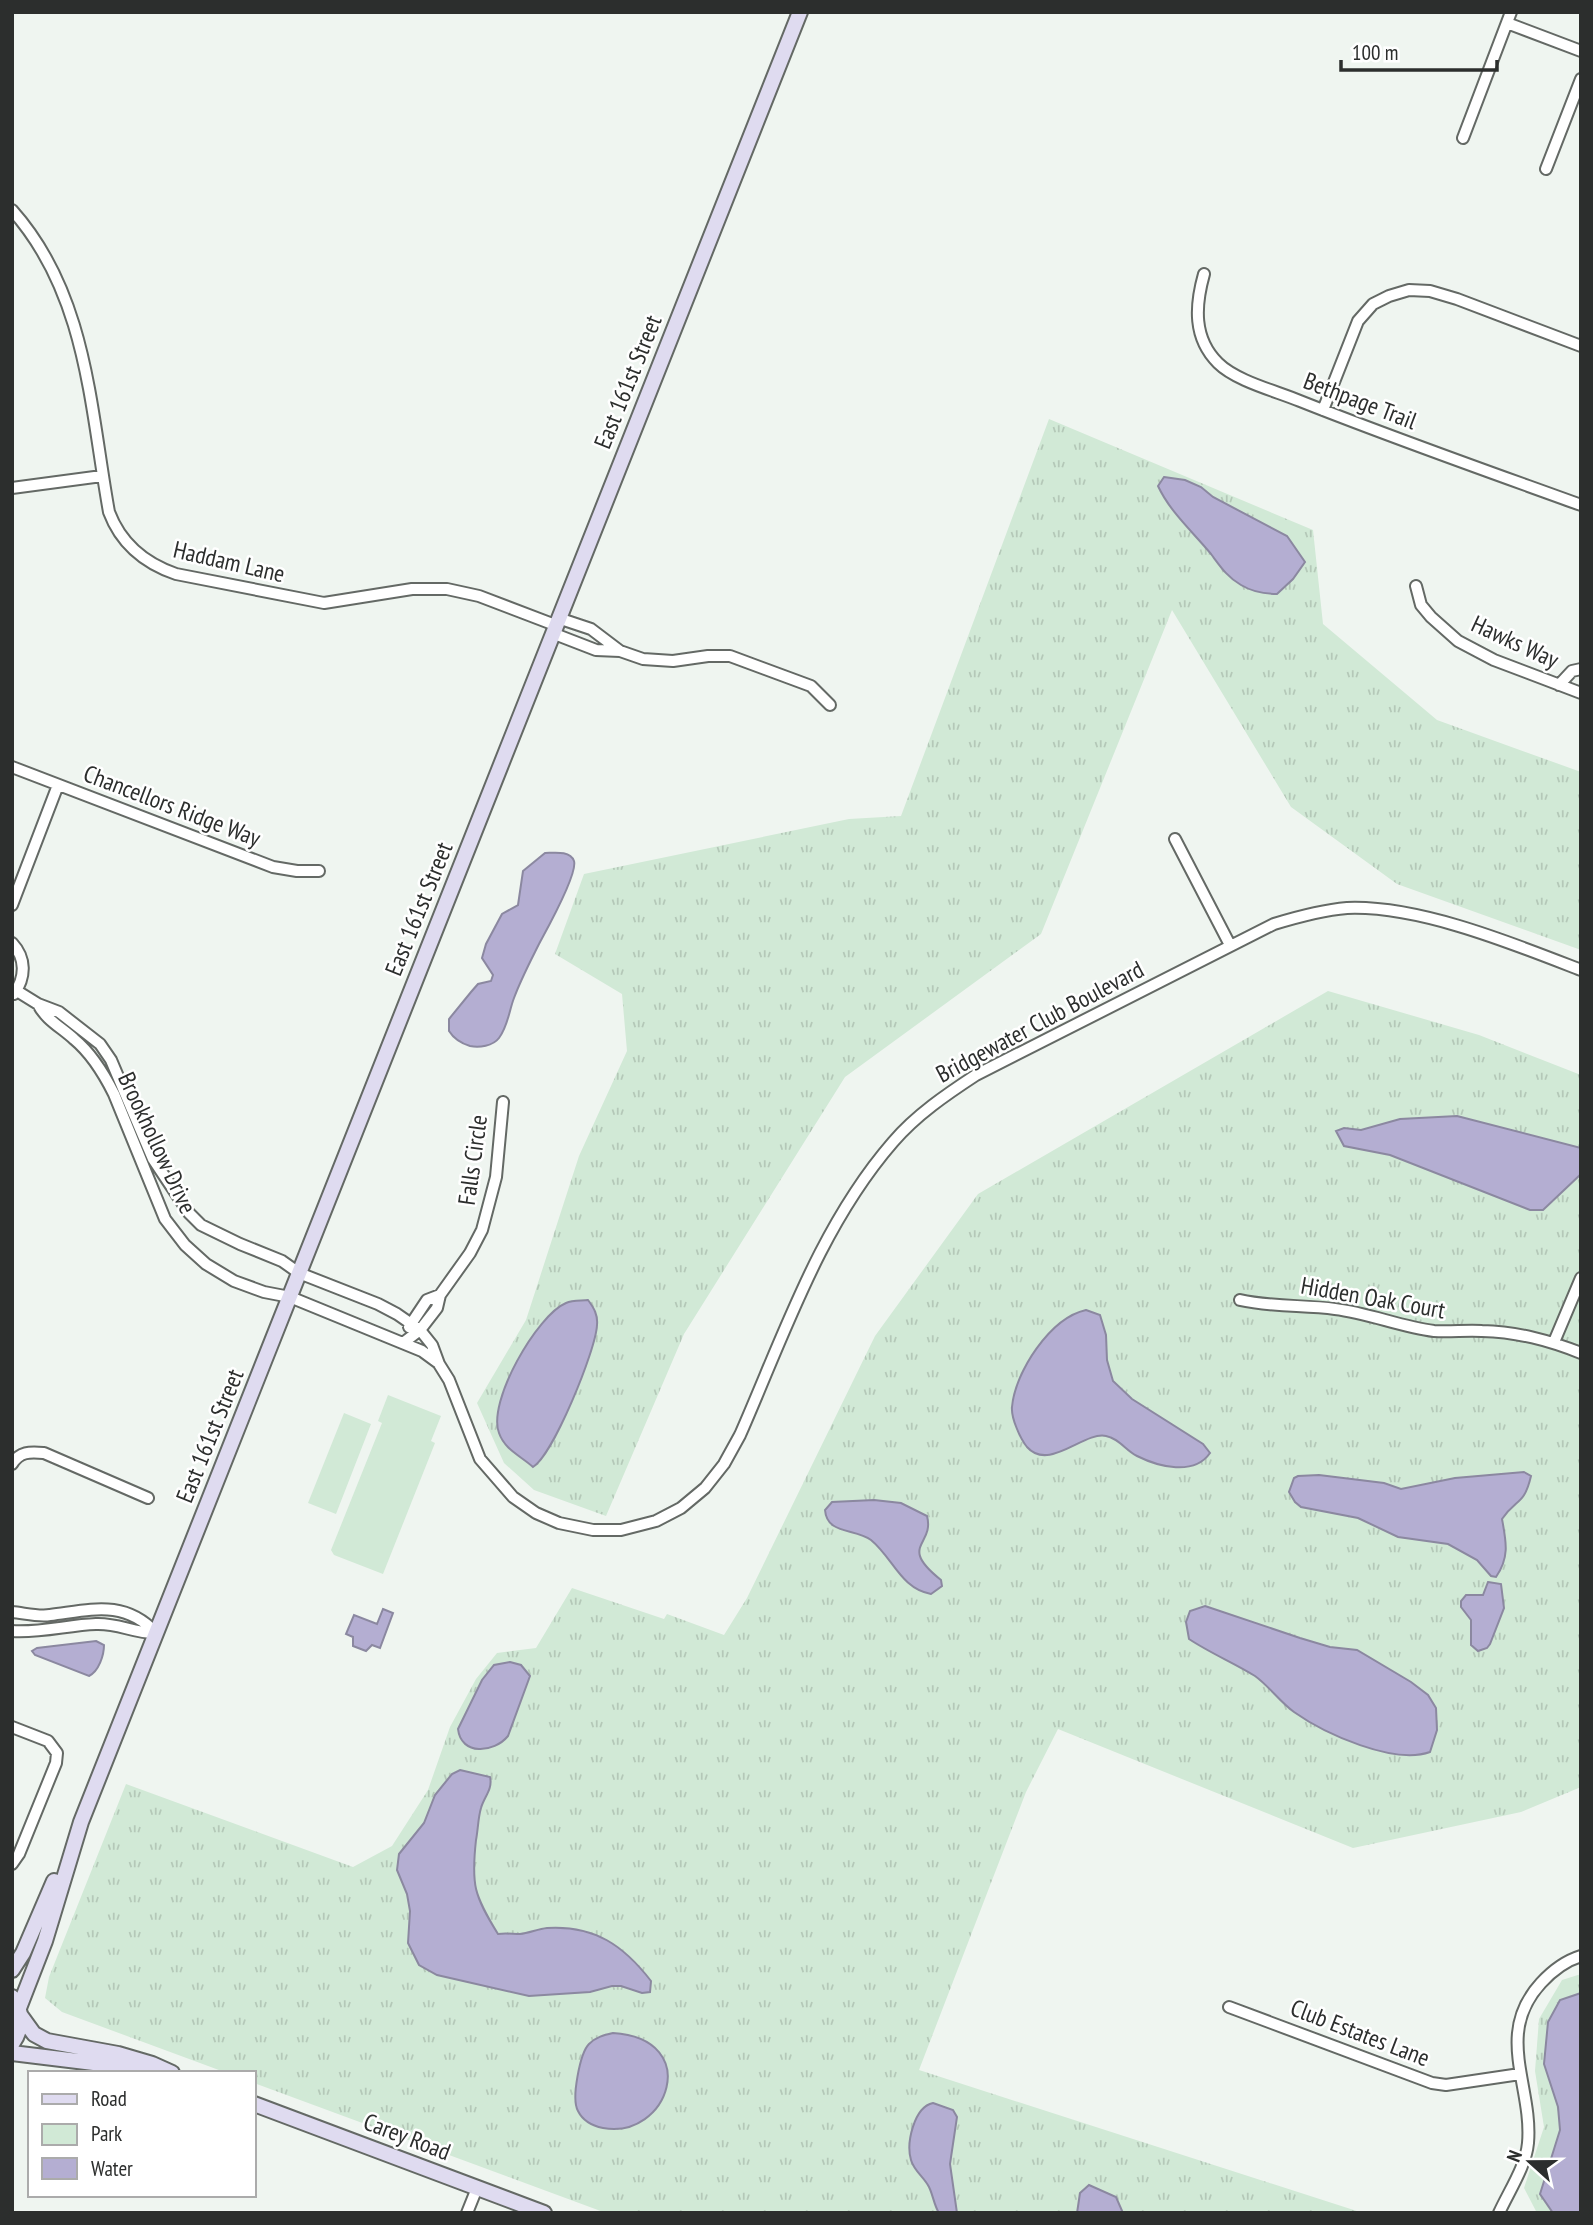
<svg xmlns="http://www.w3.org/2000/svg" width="1593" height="2225" viewBox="0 0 1593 2225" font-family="'PT Sans Narrow',sans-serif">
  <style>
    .grass { fill: url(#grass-tufts) }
    .park { fill: #d1e9d6 }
    .water { fill: #b4aed2; stroke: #8b88a0; stroke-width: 2 }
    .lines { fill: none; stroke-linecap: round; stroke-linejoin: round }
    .street-casing { stroke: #646965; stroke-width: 14 }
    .secondary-casing { stroke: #646965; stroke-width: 18 }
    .street { stroke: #fff; stroke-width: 10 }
    .secondary { stroke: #dfdbf0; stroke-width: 14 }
    .labels { text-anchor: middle; stroke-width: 5; stroke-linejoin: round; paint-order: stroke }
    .street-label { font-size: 24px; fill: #2c2e2d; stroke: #fff }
  </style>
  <defs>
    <pattern id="grass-tufts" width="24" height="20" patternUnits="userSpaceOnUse" patternTransform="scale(1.75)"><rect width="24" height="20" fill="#d1e9d6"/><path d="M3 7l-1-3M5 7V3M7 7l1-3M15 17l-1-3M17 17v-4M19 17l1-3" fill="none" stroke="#b4c8b8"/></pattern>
  </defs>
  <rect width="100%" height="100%" fill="#eff5f0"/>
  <path class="grass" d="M1049,419l264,111 10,94 114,96 144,52v178l-184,-66 -106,-77 -119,-197 -131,324 -196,143 -161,257 -78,182 -72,-26 -30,-27 -27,-60 49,-83 53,-164 48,-105 -5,-57 -67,-40 29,-80 265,-55 52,-3z
    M1328,991l151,44 102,40v712l-60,25 -168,36 -295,-119 -32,63 -107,278 444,143h-757l-352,-130v-10h-27l-165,-61 -17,-14 4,-21 77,-193 227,83 39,-21 36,-56 22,-63 26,-48 21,-26 39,-5 36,-60 92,31 3,-5 57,21 23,-37 128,-262 103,-142z
    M1581,1974v239h-44l-13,-25 20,-61 -9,-56 4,-52 23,-39z"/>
  <path class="park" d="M388,1395l53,21 -10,25 4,2 -52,131 -49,-19 -3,-5 51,-127 -4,-2z
    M344,1413l27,11 -35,90 -28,-11z"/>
  <path class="water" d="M1164,477l21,3 16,7 12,10 74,39 18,26 -12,17 -16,15c-12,0 -26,-3 -36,-9 -14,-8 -21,-19 -30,-31 -18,-22 -41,-42 -53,-68z
    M545,853c8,0 25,-3 29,8 4,13 -27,68 -35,83 -9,18 -18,35 -25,54 -5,13 -6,28 -15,40 -6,8 -20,10 -29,8 -10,-3 -16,-7 -21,-15v-12l22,-27 7,-8 13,-3 2,-6 -11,-17 4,-14 16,-30 16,-9 5,-34z
    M1457,1116l124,32v26l-38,36h-13l-140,-55 -46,-9 -8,-15 8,-3 17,2 39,-11z
    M588,1300c6,8 10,15 9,25 -1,25 -44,130 -64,142 -12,-11 -28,-17 -34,-34 -12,-31 38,-118 67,-130 7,-3 16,-2 22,-3z
    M1086,1310l14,5 6,20 1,25 6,21 19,18 71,45 7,9c-16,23 -51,14 -73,3 -12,-6 -17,-17 -31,-20 -22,-5 -57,36 -79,11 -7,-9 -16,-29 -15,-40 3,-35 38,-89 74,-97z
    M1524,1472l7,4c-7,30 -15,22 -29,43 4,22 8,38 -6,58l-5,-1 -14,-16 -29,-16 -50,-7 -40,-19 -57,-11 -6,-5 -6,-10 5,-14 4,-2 21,-1 65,8 17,6 54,-11z
    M874,1500l27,3 26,13c8,30 -30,29 14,64l1,6 -11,8c-30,-5 -38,-36 -60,-54 -16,-12 -44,-5 -46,-30l7,-8z
    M1488,1582l13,2 3,24 -14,36 -3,4 -9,3 -7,-6v-25l-10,-13v-6l5,-6h17z
    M1205,1606l95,32 30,9 27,3 54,32 17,13 8,13 1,22 -7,22c-36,13 -105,-18 -136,-40 -14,-10 -25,-26 -39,-36 -21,-13 -45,-23 -66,-37l-3,-17 4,-11z
    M383,1609l10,4 -13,35 -8,-3 -6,6 -13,-5v-9l-7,-3 8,-19 23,9z
    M96,1641l8,4c0,10 -5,26 -15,31l-54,-21 -3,-4 5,-3z
    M510,1662l11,3 9,11 -22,60c-14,17 -47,20 -50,-7l24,-49 12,-15z
    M460,1770l30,7c3,12 -6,20 -9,31 -3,10 -3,22 -5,32 -5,45 -2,55 22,94 7,-1 15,0 22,0 9,-1 18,-5 27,-6 48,-3 77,18 104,53l-1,11 -8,1 -21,-7h-9l-22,6 -61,4 -92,-21 -18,-10 -11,-22 2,-32 -3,-17 -10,-24 2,-16 25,-31 11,-28 17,-21z
    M1581,1993v220h-28l-13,-19 20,-64 -2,-23 -14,-43 4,-42 12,-22z
    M613,2033c91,6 55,107 -10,95 -10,-2 -20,-7 -25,-17 -7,-12 2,-58 11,-67 7,-7 15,-9 24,-11z
    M933,2103l20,7 4,7 -7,47 7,49h-18c-5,-8 -6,-18 -10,-26 -5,-10 -15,-16 -18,-27 -5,-17 3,-53 22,-57z
    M1089,2185l27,12 7,16h-46l3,-20z"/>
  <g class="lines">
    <defs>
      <path id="street" d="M1507,23l74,28
        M1463,138l48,-126
        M1546,169l35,-90
        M12,210c75,84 78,197 97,302 12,32 35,51 67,62l148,29 88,-14h35l32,7 76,29
        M1204,274c-9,32 -11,64 14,89 18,18 58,28 82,38 93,37 187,70 281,104
        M1323,410l35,-89 15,-17 16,-8 20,-6 21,1 27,8 124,47
        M12,488l90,-12
        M1416,586l5,19 10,12 27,24 36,19 87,33
        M558,618l33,11 29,22 23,8 30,2 35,-5h22l81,30 19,19
        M552,633l44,17 24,1
        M1559,685l13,-14 9,-2
        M12,767l261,100 24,4h22
        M1175,839l55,106
        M12,905l46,-120
        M12,943c14,15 14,34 2,51
        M17,991l21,13 21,8 41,32 11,16 42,99 36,54 12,12 39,19 42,17 17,12 79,31 19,10 23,16 12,15 7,19 10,16 31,79 33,38 23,16 23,10 34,7h28l35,-9 25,-13 24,-20 19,-24 16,-29c44,-100 80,-209 153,-293 23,-27 54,-48 83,-67l298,-151c23,-7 49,-14 73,-16 72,-3 167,36 234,62
        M38,1004c8,16 23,23 36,35 17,14 30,35 40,55l51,125 20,26 21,19 28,17 30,11 26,5 132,54 15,11
        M1240,1300c30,7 64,5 95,9 34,4 66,18 99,22 17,1 32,-1 48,0 36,1 66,9 99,22
        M409,1327l18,-27 13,-5
        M1554,1342l27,-64
        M403,1343l17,-13 17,-22 3,-13 30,-42 12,-23 14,-53 7,-75
        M12,1464c8,-13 18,-12 32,-11l104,45
        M12,1612c12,1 26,5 38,3 41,-5 74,-16 106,18
        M12,1631c29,2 56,-6 84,-7 23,-1 36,9 60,9
        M12,1727l36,14 9,12 -1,10 -37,91 -7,10
        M1229,2007l203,76 14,2 74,-11
        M467,2213l10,-25
        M1499,2213c10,-22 27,-47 29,-70 5,-57 -34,-109 13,-160 11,-12 24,-22 40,-27"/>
      <path id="secondary" d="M12,1970l11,-17 31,-72
        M12,1997c12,16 11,31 0,47
        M19,2008l26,-67 36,-119 719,-1810
        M21,2016l13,18 13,7 71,13 34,10 20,9
        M12,2053l131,16
        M254,2104l290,109"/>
    </defs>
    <use href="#street" class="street-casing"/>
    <use href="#secondary" class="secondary-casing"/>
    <use href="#street" class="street"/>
    <use href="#secondary" class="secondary"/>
  </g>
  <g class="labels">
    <g class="street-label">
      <text transform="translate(628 382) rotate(-68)" y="8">East 161st Street</text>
      <text transform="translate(1360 401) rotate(21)" y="8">Bethpage Trail</text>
      <text transform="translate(229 562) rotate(13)" y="8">Haddam Lane</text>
      <text transform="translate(1515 642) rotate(25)" y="8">Hawks Way</text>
      <text transform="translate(172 806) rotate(21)" y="8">Chancellors Ridge Way</text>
      <text transform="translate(419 909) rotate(-68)" y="8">East 161st Street</text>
      <text transform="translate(1040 1022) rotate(-28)" y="8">Bridgewater Club Boulevard</text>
      <text transform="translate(157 1143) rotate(65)" y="8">Brookhollow Drive</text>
      <text transform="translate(473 1160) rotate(-82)" y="8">Falls Circle</text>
      <text transform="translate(1373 1298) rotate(10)" y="8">Hidden Oak Court</text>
      <text transform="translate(210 1436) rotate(-68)" y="8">East 161st Street</text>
      <text transform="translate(1360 2033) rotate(21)" y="8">Club Estates Lane</text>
      <text transform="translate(407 2137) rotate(21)" y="8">Carey Road</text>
    </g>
  </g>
  <rect width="1593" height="2225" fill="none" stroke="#2c2e2d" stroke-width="28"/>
  <rect x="28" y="2071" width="228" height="126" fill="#ffffff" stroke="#ababab" stroke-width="2"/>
  <rect x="42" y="2094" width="35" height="10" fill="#dfdbf0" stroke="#ababab" stroke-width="2"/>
  <text x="91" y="2106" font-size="21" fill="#2c2e2d">Road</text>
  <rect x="42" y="2124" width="35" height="21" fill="#d1e9d6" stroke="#ababab" stroke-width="2"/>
  <text x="91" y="2141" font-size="21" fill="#2c2e2d">Park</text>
  <rect x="42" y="2158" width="35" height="21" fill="#b4aed2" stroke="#ababab" stroke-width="2"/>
  <text x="91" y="2176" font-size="21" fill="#2c2e2d">Water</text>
  <g transform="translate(1530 2162) rotate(291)" stroke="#ffffff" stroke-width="5" paint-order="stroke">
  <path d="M0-5L12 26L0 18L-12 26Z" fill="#2c2e2d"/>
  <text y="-10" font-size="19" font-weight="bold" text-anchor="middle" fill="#2c2e2d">N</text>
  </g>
  <path d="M1341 60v10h156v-10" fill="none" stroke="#2c2e2d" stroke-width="3.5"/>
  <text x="1352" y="60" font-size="21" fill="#2c2e2d" stroke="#ffffff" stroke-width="5" paint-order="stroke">100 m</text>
</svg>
